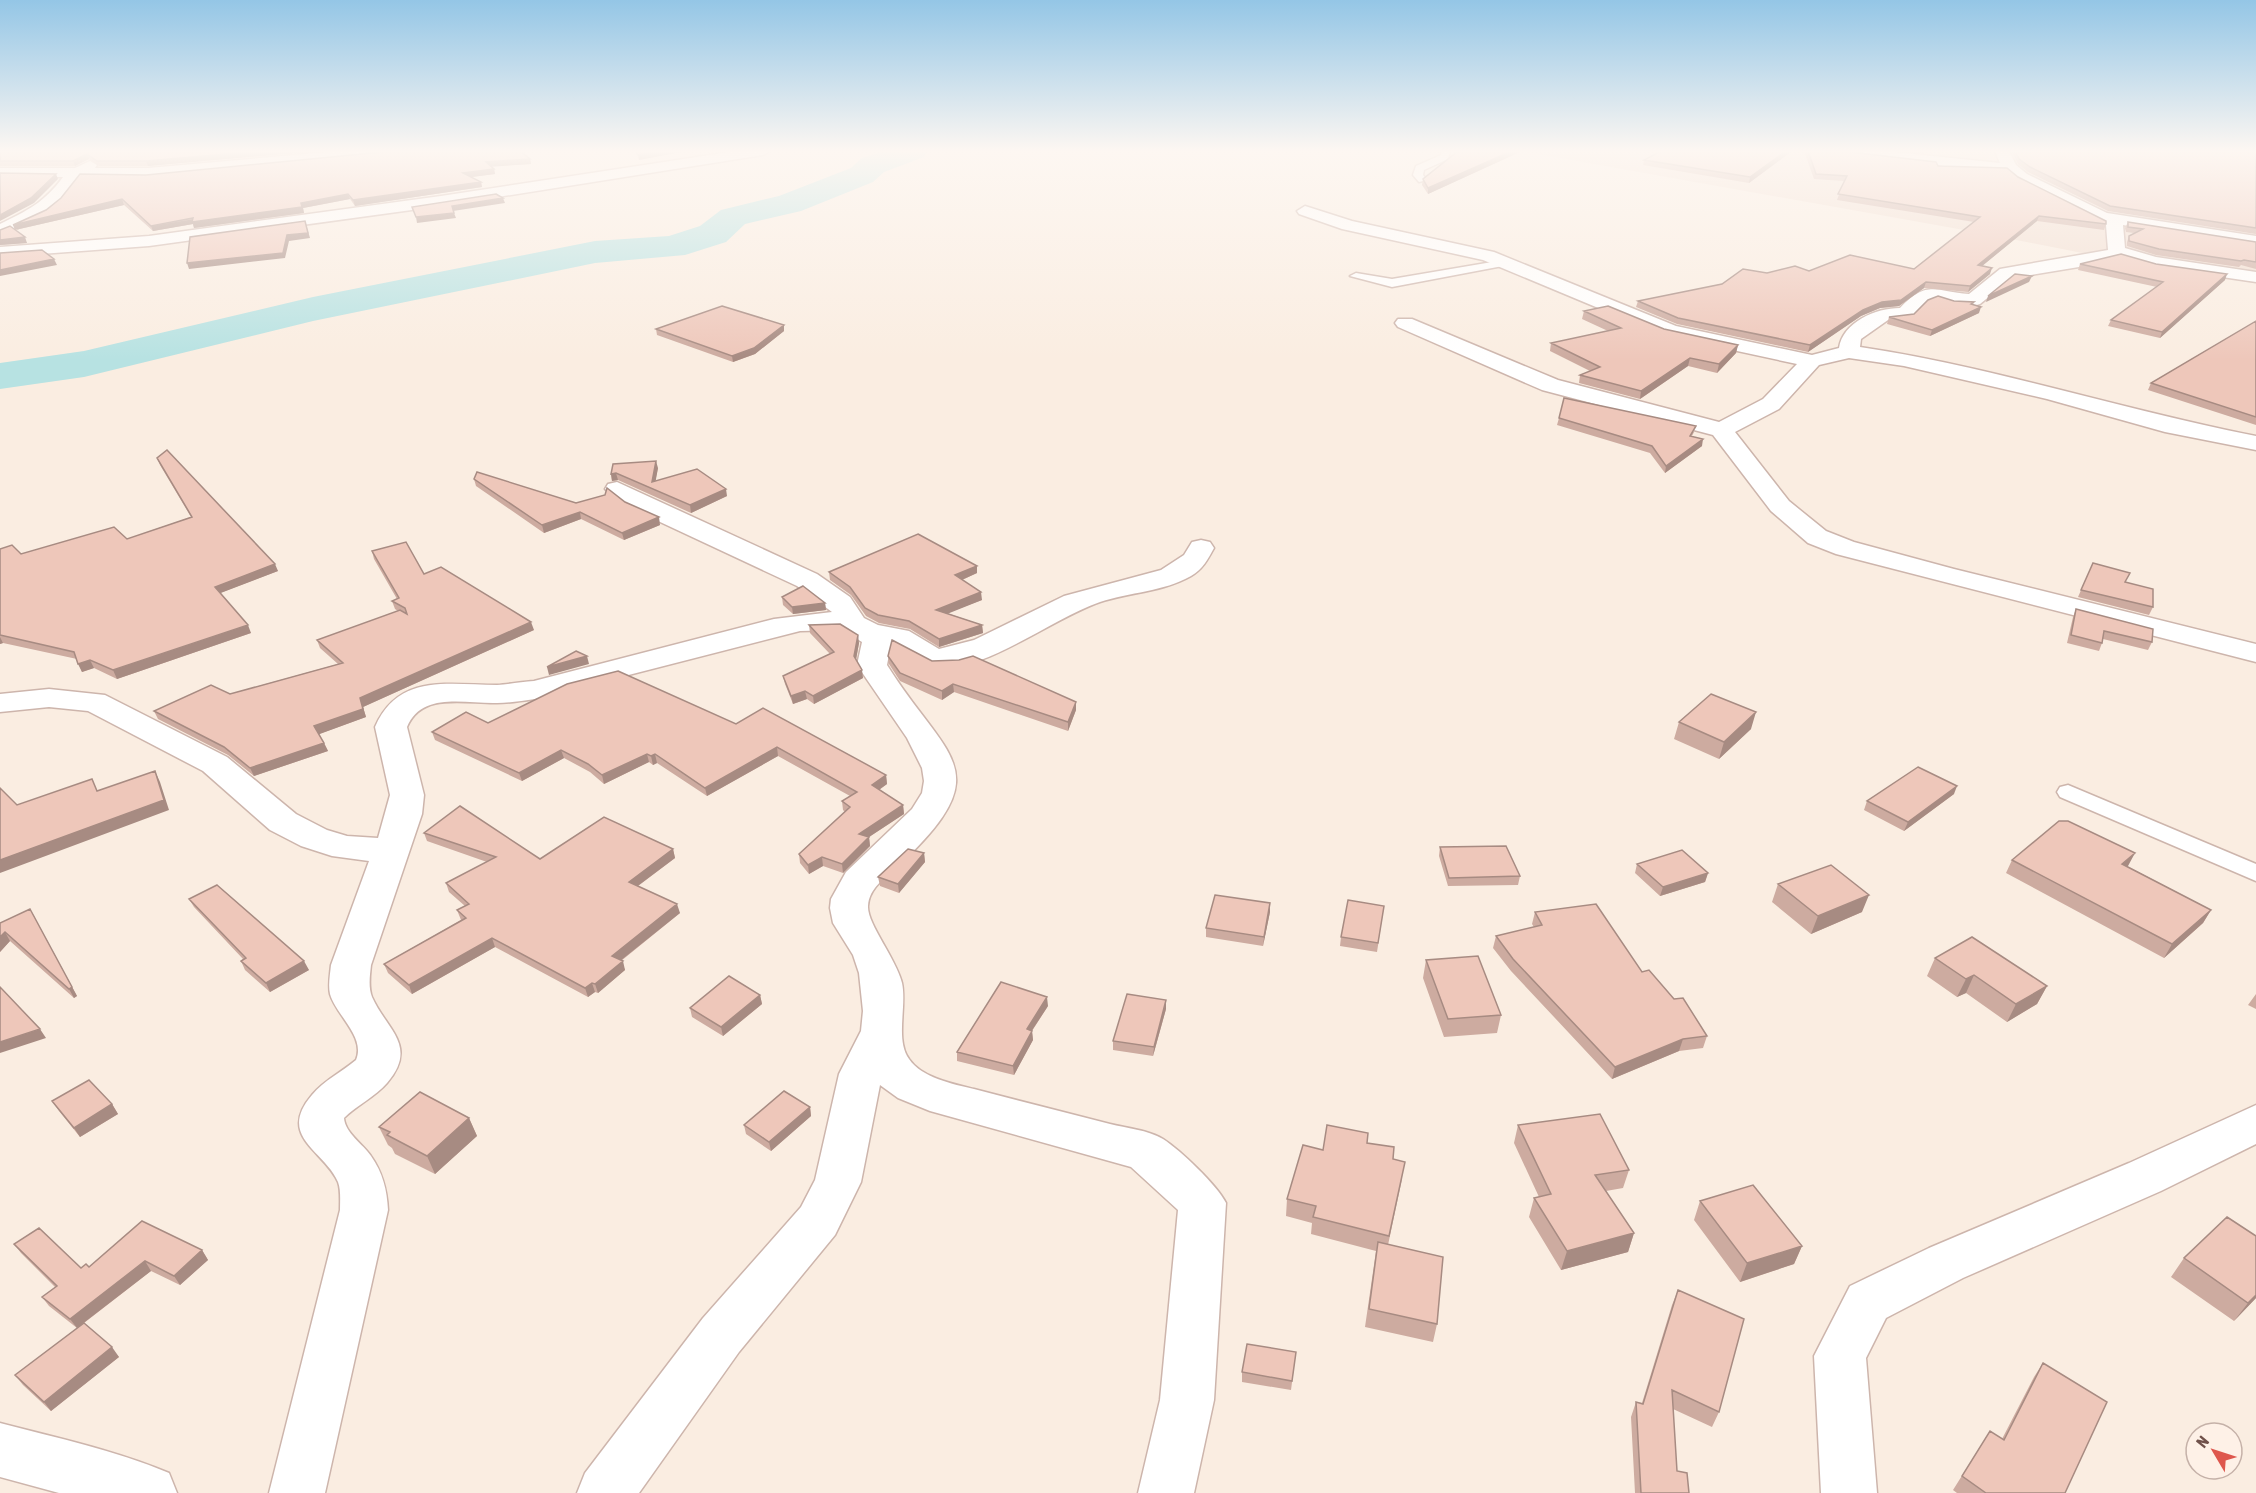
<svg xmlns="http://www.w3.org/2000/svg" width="2256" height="1493" viewBox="0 0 2256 1493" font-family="'Asap Condensed',sans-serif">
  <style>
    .residential { fill: #f1ddd0 }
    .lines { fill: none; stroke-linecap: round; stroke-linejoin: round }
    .river { fill: #b7e2e2; fill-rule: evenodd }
    .service-casing { stroke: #cdb5ac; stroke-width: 3 }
    .minor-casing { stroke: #cdb5ac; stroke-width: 3 }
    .service { fill: #fff; fill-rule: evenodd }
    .minor { fill: #fff; fill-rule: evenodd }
    .wall { fill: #cdaba0 }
    .shaded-wall { fill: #a78b82 }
    .building { fill: #eec7ba; stroke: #a78b82; stroke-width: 1.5 }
  </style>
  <rect width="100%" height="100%" fill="#faede1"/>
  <path class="residential" d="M1521,151h735v132l-113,-18 -162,-32z"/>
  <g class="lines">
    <path class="river" d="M884,151h44l-4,6 -40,15 -11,10 -72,29 -56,13 -19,18 -41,13 -90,8 -282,58 -229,56 -84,12v-26l84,-12 229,-54 282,-56 74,-5 31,-10 21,-16 58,-14 72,-28 11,-10z"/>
    <defs>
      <path id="service" d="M1442,151h8l-2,8 -24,11 -1,5 4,5 -8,2 -6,-7 3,-9 25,-11z
        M1504,260l6,3 -2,2 -116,22 -42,-11 6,-3 36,6z
        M2068,785l188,79v17l-196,-84 -3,-5 3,-5z"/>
      <path id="minor" d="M339,151h51l-7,4 -235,23 -67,-1 -20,25 -14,11 -47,22v-11c28,-14 44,-21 63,-47l-63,-1v-8h75l15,-7 7,4 -2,3h53z
        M736,151h34l-7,4 -322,51 -292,40 -149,11v-10l149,-11 292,-40z
        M1842,151h42l116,12 -5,-12h14l7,14 11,9 80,39 149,23v10l-133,-21 2,23 31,9 100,15v10l-102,-15 -35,-10 -28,8 -79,13 -32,26 -7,2 -20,-1 -17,-6 -11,5 -13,14 -24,2 -27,19 -1,8c134,20 263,63 396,89v14l-91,-18 -118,-33 -143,-33 -55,-8 -30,7 -40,44 -44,23 54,69 37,30 28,11 100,27 302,75v18l-420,-108 -28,-11 -37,-32 -58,-76 -171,-45 -144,-63 -3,-4 3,-4h14l146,61 161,42 44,-23 34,-35 -134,-29 -180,-75 -141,-31 -43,-15 -2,-3 8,-5 47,15 142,31 182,74 136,29 27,-7c4,-26 37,-40 61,-40 28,-29 35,-16 69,-14l31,-25 108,-19 -2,-25 -89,-45 -11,-9h-23l-134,-16z
        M617,482l200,92 33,23 14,21 14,7 31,6 30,18 35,-9 90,-44 97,-26 23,-15 8,-13 9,-2 9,2 4,6c-6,11 -11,21 -23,28 -28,16 -61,16 -91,26 -49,17 -110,67 -160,66 -20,-1 -32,-15 -49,-24l-4,21c60,96 115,104 10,202 -12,11 -28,21 -29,39 -1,18 28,52 34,77 5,23 -7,57 7,76 13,19 44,25 65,30 45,12 91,23 136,35 16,4 38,6 53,15 17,11 54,46 63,64l-12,197 -20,93h-56l22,-93 18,-190 -47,-43 -201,-56 -32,-13 -18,-13 -19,97 -26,53 -96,117 -100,141h-62l8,-20 118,-155 98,-111 14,-27 24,-106 22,-43 2,-20 -4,-38 -6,-18 -20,-32 -3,-15 1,-9 15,-27 66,-63 10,-16 2,-12 -2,-13 -15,-30 -50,-73 5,-23 -20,-12 -42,1 -265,68c-13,2 -26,4 -38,4 -31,1 -75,-12 -90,24l17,68 -2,19 -51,151c-1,10 -3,22 1,32 14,32 47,49 15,86 -12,14 -30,22 -43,35 1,15 19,26 27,38 12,17 16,34 17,54l-63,283h-56l71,-283c0,-9 1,-20 -2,-28 -13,-31 -62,-45 -26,-87 12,-15 30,-23 44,-35 10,-23 -20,-45 -26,-66 -2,-9 0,-19 1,-29l38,-104 -37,-5 -31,-10 -31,-16 -67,-59 -115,-60 -39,-4 -49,5v-18l49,-5 56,6 122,62 69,57 31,16 20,6 31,2 12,-43 -15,-68c24,-54 73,-42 122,-42 12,-1 25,-3 37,-4l240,-62 58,-7 -35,-26 -169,-79 -23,-18 3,-5z
        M2256,1105v39l-95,47 -198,87 -77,40 -20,40 11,135h-56l-7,-137 36,-70 79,-38 200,-85z
        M0,1423c57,15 114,27 169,50l8,20h-118l-59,-16z"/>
    </defs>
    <use href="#service" class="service-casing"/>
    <use href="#minor" class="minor-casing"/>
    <use href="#service" class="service"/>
    <use href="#minor" class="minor"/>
  </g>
  <path class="wall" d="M0,151h316l-168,15h-49l-10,-7 -14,7h-75z
    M1458,151h64l-94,43 -6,-9 1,-6z
    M1792,151l-43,32 -106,-18 1,-5z
    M1804,151h43l3,1 168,25 88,47 -2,6 -67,-9 -55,45 8,8 -22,18 -44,-4 -25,18 -19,2 -19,8 -53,36 -131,-28 -41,-17 2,-6 84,-17 45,-11 42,-2 105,-2 60,-47 -137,-22 7,-19 -30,-2z
    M1883,151h41l-1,2z
    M2012,151h244v83l-148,-23 -80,-39 -10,-8 -6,-12z
    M530,159l1,5 -40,2 3,3 1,5 -24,3 10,5 1,5 -127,19 -5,-7 -47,9 1,5 -110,15 -1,-4 -40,7 -29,-26 -109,25 12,13 -27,2v-15h15l131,-55z
    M2128,222l128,20v27l-15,-4 -2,2 -83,-12 -29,-9v-4l2,-6 5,-3 -8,-1 -1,-4z
    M2080,264h76l69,16 -65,58 -52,-12 3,-6 46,-33 -79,-17z
    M1954,301l20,1 -1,3 6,8 -49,23 -43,-12 2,-7 25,-3z
    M1584,311l80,18 74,16 -2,8 -19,20 -29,-7 -48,33 -61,-16 1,-8 10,-4 -40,-20 1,-8 57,-12 -26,-12z
    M2256,321v104l-108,-35 3,-7z
    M784,325v6l-29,23 -22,8 -76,-27 -1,-6z
    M1559,418l135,14 -2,4 10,10 -37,27 -15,-20 -93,-28z
    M157,458l121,113 -58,22 31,40 -134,46 -23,-11 -12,4 -5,-13 -74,-16 -3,1v-95l21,5 106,-15 64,-22 -31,-52z
    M658,468l-3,14 72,14 -36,17 -73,-33 -6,1 -1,-7z
    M474,479l102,24 49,-1 35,23 -36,15 -43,-21 -37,14 -68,-47z
    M372,551l52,23 110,56 -171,77 3,10 -47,17 5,9 4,8 -74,25 -26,-21 -70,-36 -4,-8 76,-17 108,-30 -18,-16 -3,-8 81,-29 -3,-2 -3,-8 5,-2 -23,-40z
    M2093,563l33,19 27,25 -4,8 -71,-18z
    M977,566v7l-15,7 20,20 -35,13 35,12 1,8 -44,14 -29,-18 -31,-6 -13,-7 -15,-21 -21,-15 -1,-8z
    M782,597l43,6 1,7 -33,4 -10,-9z
    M2076,609l76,33 -4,8 -45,-11 -1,4 -3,8 -32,-8 6,-26z
    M809,625l50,18 -3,17 7,18 -49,26 -7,-5 -14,5 -8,-20 -2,-8 47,-22 -20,-21z
    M888,656l44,5 144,41v8l-8,21 -114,-39 -12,8 -42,-19 -11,-17z
    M1679,722l72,7 -32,30 -45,-20z
    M488,723l248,1 150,51 1,9 -8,6 24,15 1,9 -35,23 1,9 -27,27 -20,-7 -14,8 -9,-11 -1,-9 46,-42 -2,-2 -1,-9 8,-5 -72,-40 -71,40 -50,-33 -4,2 -4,-3 -45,22 -14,-12 -26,-14 -42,23 -87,-41 -3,-8z
    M1954,794l-50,37 -40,-21 3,-9z
    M424,833l116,26 133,-10 2,9 -37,28 42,27 -59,48 4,9 -27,23 -3,-1 -7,5 -93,-50 -83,47 -24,-21 -4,-9 77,-44 -4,-10 8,-4 -16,-14 -3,-9 41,-21 -60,-21z
    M1440,847l80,29 -2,9 -70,1 -9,-30z
    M924,853l1,9 -26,31 -19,-7 -2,-9z
    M2012,860l115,6 84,44 -8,13 -39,35 -158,-85z
    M1637,864l71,9 -3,9 -45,14 -25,-23z
    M1778,884l84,28 -51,22 -39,-32z
    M189,899l120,71 -39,22 -25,-22 -4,-9 2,-2 -49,-52z
    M1384,906l-7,46 -37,-6 1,-9z
    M30,909l47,87 -3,2 -64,-57 -10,11v-29z
    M1270,912l-7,34 -57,-9v-9z
    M1535,912l107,60 65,64 -4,12 -24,3 -67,28 -101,-108 -18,-23 3,-12 38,-9 -2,-3z
    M1935,958l112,28 -10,18 -30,18 -41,-29 -9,4 -30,-21z
    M1426,960l75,55 -4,18 -53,4 -21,-59z
    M2256,994v15l-8,-4z
    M760,995l2,9 -39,32 -31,-19 -2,-9z
    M1048,1006l-16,25 1,9 -19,35 -57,-14v-9z
    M1166,1009l-13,47 -40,-6v-9z
    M52,1101l60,3 6,10 -38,23 -21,-26z
    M810,1107l1,9 -40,35 -25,-17 -2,-9z
    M469,1118l8,18 -42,38 -40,-20 -3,-6 -4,-3 -9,-18z
    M1518,1125l111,45 -6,18 -17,3 28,42 -6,19 -67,18 -32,-53 5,-19 5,-1 -25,-54z
    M1367,1143l26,16 9,20 -14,66 49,79 -4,18 -68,-15 11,-76 -65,-17 1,-11 -26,-7 1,-17 36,-49z
    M1700,1201l102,45 -8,18 -54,18 -46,-62z
    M14,1244l67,24 121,-18 6,10 -28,25 -29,-14 -67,52 35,34 -68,54 -28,-26 -8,-10 62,-47 -28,-22 -7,-9 13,-10 -34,-34z
    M2184,1258l72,40 -22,23 -63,-44z
    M1678,1290l41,122 -7,15 -39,-18 4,62 12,22h-54l-4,-76 5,-15 6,1 30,-98z
    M1296,1352l-5,38 -49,-8v-10z
    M2043,1363l22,130h-108l-4,-3 37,-59 12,8 32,-62z"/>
  <path class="shaded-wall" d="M261,151h55l-168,15 -2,-5z
    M662,151h25l-48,9 -1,-5z
    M1512,151h10l-94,43v-6z
    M1786,151h6l-43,32 1,-6z
    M87,154l2,5 -14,7 -2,-5z
    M530,159l1,5 -44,3 -1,-5z
    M494,169l1,5 -31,4 -1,-5z
    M56,174l2,5 -24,24 -34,18v-6z
    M481,182l1,5 -127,19 -2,-6z
    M348,194l2,5 -47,9 1,5 -110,15 -1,-4 -40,7 -2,-5z
    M503,198l2,5 -52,8 -1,-5z
    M122,199l2,6 -109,25 -2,-5z
    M454,213l2,5 -39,5 -1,-6z
    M2039,216l-2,5 -61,50 2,-6z
    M305,221l5,17 -21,3 -4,17 -96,11 -2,-6z
    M25,237l2,6 -27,2v-5z
    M54,259l3,6 -57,11v-6z
    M1992,268l-2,6 -22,18 2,-6z
    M2227,274l-2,6 -65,58 2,-6z
    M2032,276l-3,6 -43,20 2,-6z
    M1926,282l-2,6 -25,18 -19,2 -19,8 -53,36 2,-7 53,-35z
    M1981,307l-2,6 -49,23 2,-6z
    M784,325v6l-29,23 -22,8 -1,-6z
    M1738,345l-2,8 -19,20 2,-9z
    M1690,358l-2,8 -48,33 1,-8z
    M1703,439l-1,7 -37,27 1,-7z
    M656,461l2,7 -4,22 -2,-8z
    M616,473l2,7 -6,1 -1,-7z
    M726,489l1,7 -36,17 -1,-8z
    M580,512l1,7 -37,14 -2,-8z
    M659,517l1,8 -36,15 -2,-7z
    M275,564l3,7 -60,23 -3,-7z
    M977,566v7l-22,10v-8z
    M981,592l1,8 -45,18 -1,-8z
    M825,603l1,7 -33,4 -1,-7z
    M531,622l3,8 -171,77 3,10 -49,18 -3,-9 46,-28z
    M248,625l3,8 -134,46 -4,-9z
    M982,625l1,8 -44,14v-8z
    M858,635l1,8 -4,22 -1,-9z
    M0,637l3,6 -3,1z
    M587,656l2,8 -40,11 -2,-8z
    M90,660l4,8 -12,4 -4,-8z
    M862,670l1,8 -49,26 -1,-8z
    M953,684l1,8 -12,8v-9z
    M805,691l2,8 -14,5 -2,-8z
    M1076,702v8l-8,21v-9z
    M1756,712l-5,17 -32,30 5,-17z
    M324,743l4,8 -74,25 -4,-8z
    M777,747l1,9 -71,40 -2,-8z
    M561,750l3,8 -42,23 -3,-8z
    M647,754l2,8 -45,22 -2,-9z
    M655,754l2,9 -4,2 -2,-9z
    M155,771l5,11 9,28 -169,63v-13z
    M886,775l1,9 -14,10 -1,-9z
    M1957,786l-3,8 -50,37 4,-9z
    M903,805l1,9 -35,23 1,9 -27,27 -1,-9 17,-30z
    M673,849l2,9 -44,33 -2,-9z
    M924,853l1,9 -26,31 -1,-9z
    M2135,853l-7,13 -13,11 7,-13z
    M822,857l1,9 -14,8 -1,-9z
    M1708,873l-3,9 -45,14 3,-9z
    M1869,895l-7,17 -51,22 7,-18z
    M1270,903v9l-7,34 1,-9z
    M677,904l3,9 -65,52 -3,-9z
    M30,909l47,87 -3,2 -5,-9z
    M2211,910l-8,13 -39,35 8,-14z
    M5,932l5,9 -10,11v-15z
    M492,938l3,9 -83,47 -3,-9z
    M304,961l5,9 -39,22 -4,-9z
    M623,961l2,9 -27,23 -3,-9z
    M1974,975l-8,18 -9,4 9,-18z
    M592,983l3,9 -7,5 -3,-9z
    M2047,986l-10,18 -30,18 9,-18z
    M760,995l2,9 -39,32 -2,-9z
    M1047,997l1,9 -21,32v-9z
    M1166,1000v9l-13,47 1,-9z
    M40,1029l6,9 -46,15v-11z
    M1032,1031l1,9 -19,35 -1,-9z
    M1683,1039l-4,12 -67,28 3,-12z
    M112,1104l6,10 -38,23 -6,-9z
    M810,1107l1,9 -40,35 -2,-9z
    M469,1118l8,18 -42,38 -8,-18z
    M1634,1233l-6,19 -67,18 6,-19z
    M1802,1246l-8,18 -54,18 7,-19z
    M202,1250l6,10 -28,25 -6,-9z
    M145,1261l6,10 -74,57 -7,-9z
    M2256,1295v3l-22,23 14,-18z
    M112,1347l7,10 -68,54 -7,-9z"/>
  <path class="building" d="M0,151h261l-115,10h-49l-10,-7 -14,7h-73z
    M385,151h135l10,8 -44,3 8,7 -31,4 18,9 -128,18 -5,-6 -47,9 1,4 -110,15 1,-4 -42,8 -29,-27 -109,26 33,-15 15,-12 19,-24 66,1 236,-23z
    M636,151h26l-24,4z
    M1458,151h54l-84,37 -5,-9z
    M1661,151h125l-36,26 -106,-17z
    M1808,151h39l3,1 86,10 2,4 69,2 11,9 88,44v3l-67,-8 -61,49 14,3 -22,18 -44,-4 -25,18 -19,2 -19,8 -53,35 -132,-27 -40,-17 84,-17 21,-15 24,4 28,-7 14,5 41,-16 64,14 66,-52 -142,-23 9,-18 -31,-2z
    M2015,151h241v77l-146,-22 -80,-39 -11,-8z
    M0,173l56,1 -25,24 -31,17z
    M496,194l7,4 -51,8 2,7 -38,4 -4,-10z
    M305,221l3,12 -21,2 -4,18 -96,10 3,-26z
    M2128,222l128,20v20l-12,-2 -3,1 -82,-12 -30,-8v-5l14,-7 -15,-2z
    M10,226l15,11 -25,3v-10z
    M42,250l12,9 -54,11v-17z
    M2121,254l35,10 71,10 -65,58 -51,-12 52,-38 -83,-18z
    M2015,274l17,2 -44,20z
    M1938,296l16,5 20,1 -3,2 10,3 -49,23 -43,-13 25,-3 14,-14z
    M722,306l62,19 -30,23 -22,8 -76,-27z
    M1608,306l56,23 74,16 -19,19 -29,-6 -49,33 -61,-16 20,-8 -49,-24 70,-15 -37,-17z
    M2256,321v96l-105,-34z
    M1564,398l132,28 -6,10 13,3 -37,27 -14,-20 -93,-28z
    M167,450l108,114 -60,23 33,38 -135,45 -23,-10 -12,4 -4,-12 -74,-17v-86l12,-4 9,9 93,-27 13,12 65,-22 -35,-59z
    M656,461l-4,21 45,-13 29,20 -36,16 -74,-32 -5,1 2,-10z
    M477,472l99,31 29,-8 2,-7 18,14 34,15 -37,16 -42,-21 -38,13 -68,-46z
    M918,534l59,32 -22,9 26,17 -45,18 46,15 -43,14 -30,-18 -31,-6 -13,-7 -15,-21 -21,-15z
    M406,542l18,32 17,-7 90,55 -171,76 3,11 -49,17 10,17 -74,25 -26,-21 -70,-36 57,-26 19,9 113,-31 -26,-23 83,-30 7,4 -2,-6 -13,-7 7,-3 -27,-47z
    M2093,563l37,10 -5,9 28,7v18l-72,-17z
    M803,586l22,17 -33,4 -10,-10z
    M2076,609l77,20 -1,13 -48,-11 -2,12 -31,-8z
    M840,624l18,11 -4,21 8,14 -49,26 -8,-5 -14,5 -8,-20 51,-24 -25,-27z
    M892,640l40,21 27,-1 14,-4 103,46 -8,20 -115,-38 -11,7 -42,-18 -12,-17z
    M576,651l11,5 -40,11z
    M618,671l118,53 27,-16 123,67 -14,10 31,20 -44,29 10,3 -27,27 -20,-7 -14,8 -9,-11 51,-47 -8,-6 15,-9 -80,-45 -72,41 -50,-34 -4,2 -4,-2 -45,21 -14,-11 -27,-14 -42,23 -87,-41 34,-20 22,11 79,-39z
    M1711,694l45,18 -32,30 -45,-20z
    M1918,767l39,19 -49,36 -41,-21z
    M155,771l9,29 -164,60v-72l17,17 75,-26 5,12z
    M460,806l80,53 64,-42 69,32 -44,33 48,22 -65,52 11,5 -28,23 -3,-1 -7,5 -93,-50 -83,47 -25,-21 82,-46 -9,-8 12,-6 -23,-21 50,-26 -72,-24z
    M2059,821h9l67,32 -13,11 89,46 -39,34 -160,-84z
    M1506,846l14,30 -71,2 -9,-31z
    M908,849l16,4 -26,31 -20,-7z
    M1682,850l26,23 -45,14 -26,-23z
    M1831,865l38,30 -51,21 -40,-32z
    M217,885l87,76 -38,22 -25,-22 5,-3 -57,-59z
    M1215,895l55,8 -6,34 -58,-9z
    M1348,900l36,6 -6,37 -37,-6z
    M1596,904l46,68 7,-2 25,29 9,-1 24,38 -24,3 -68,28 -102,-108 -17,-23 46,-11 -7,-13z
    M30,909l42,78 -3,2 -64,-57 -5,5v-14z
    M1972,937l75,49 -31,18 -42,-29 -8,4 -31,-21z
    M1478,956l23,59 -53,4 -22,-59z
    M729,976l31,19 -39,32 -31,-19z
    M1001,982l46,15 -20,32 5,2 -19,35 -56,-14z
    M0,987l40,42 -40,13z
    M1127,994l39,6 -12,47 -41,-6z
    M89,1080l23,24 -38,24 -22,-27z
    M784,1091l26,16 -41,35 -25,-17z
    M420,1092l49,26 -42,38 -40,-21 3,-3 -11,-5z
    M1600,1114l29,56 -34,5 39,58 -67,18 -33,-53 17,-4 -33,-69z
    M1327,1125l41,8 -1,10 27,4 -1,12 12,3 -16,74 -76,-19 3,-11 -29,-7 16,-54 20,5z
    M1753,1185l49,61 -55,17 -47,-62z
    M2227,1217l29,19v59l-8,8 -64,-45z
    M142,1221l60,29 -28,26 -29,-15 -75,58 -28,-22 15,-11 -43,-42 25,-16 42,40 5,-4 3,3z
    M1378,1242l65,15 -6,67 -68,-15z
    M1678,1290l66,29 -25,93 -47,-22 5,81 10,2 2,20h-48l-5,-91 7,2z
    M84,1323l28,24 -68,55 -29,-27z
    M1247,1344l49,8 -4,29 -50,-9z
    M2043,1363l64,39 -42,91h-79l-24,-17 28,-45 14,9z"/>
  <linearGradient id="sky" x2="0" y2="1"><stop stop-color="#94c6e6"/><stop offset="0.42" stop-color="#fdf7f2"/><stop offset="1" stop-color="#fdf7f2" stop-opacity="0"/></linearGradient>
  <rect width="2256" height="360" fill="url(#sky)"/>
  <g transform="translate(2214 1451) rotate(309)"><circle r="28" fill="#fef1e7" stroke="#c5b1a8" stroke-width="1.5"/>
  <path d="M0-4.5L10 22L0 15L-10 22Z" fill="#de574d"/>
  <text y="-9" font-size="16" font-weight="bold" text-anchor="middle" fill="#70514a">N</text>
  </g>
</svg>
